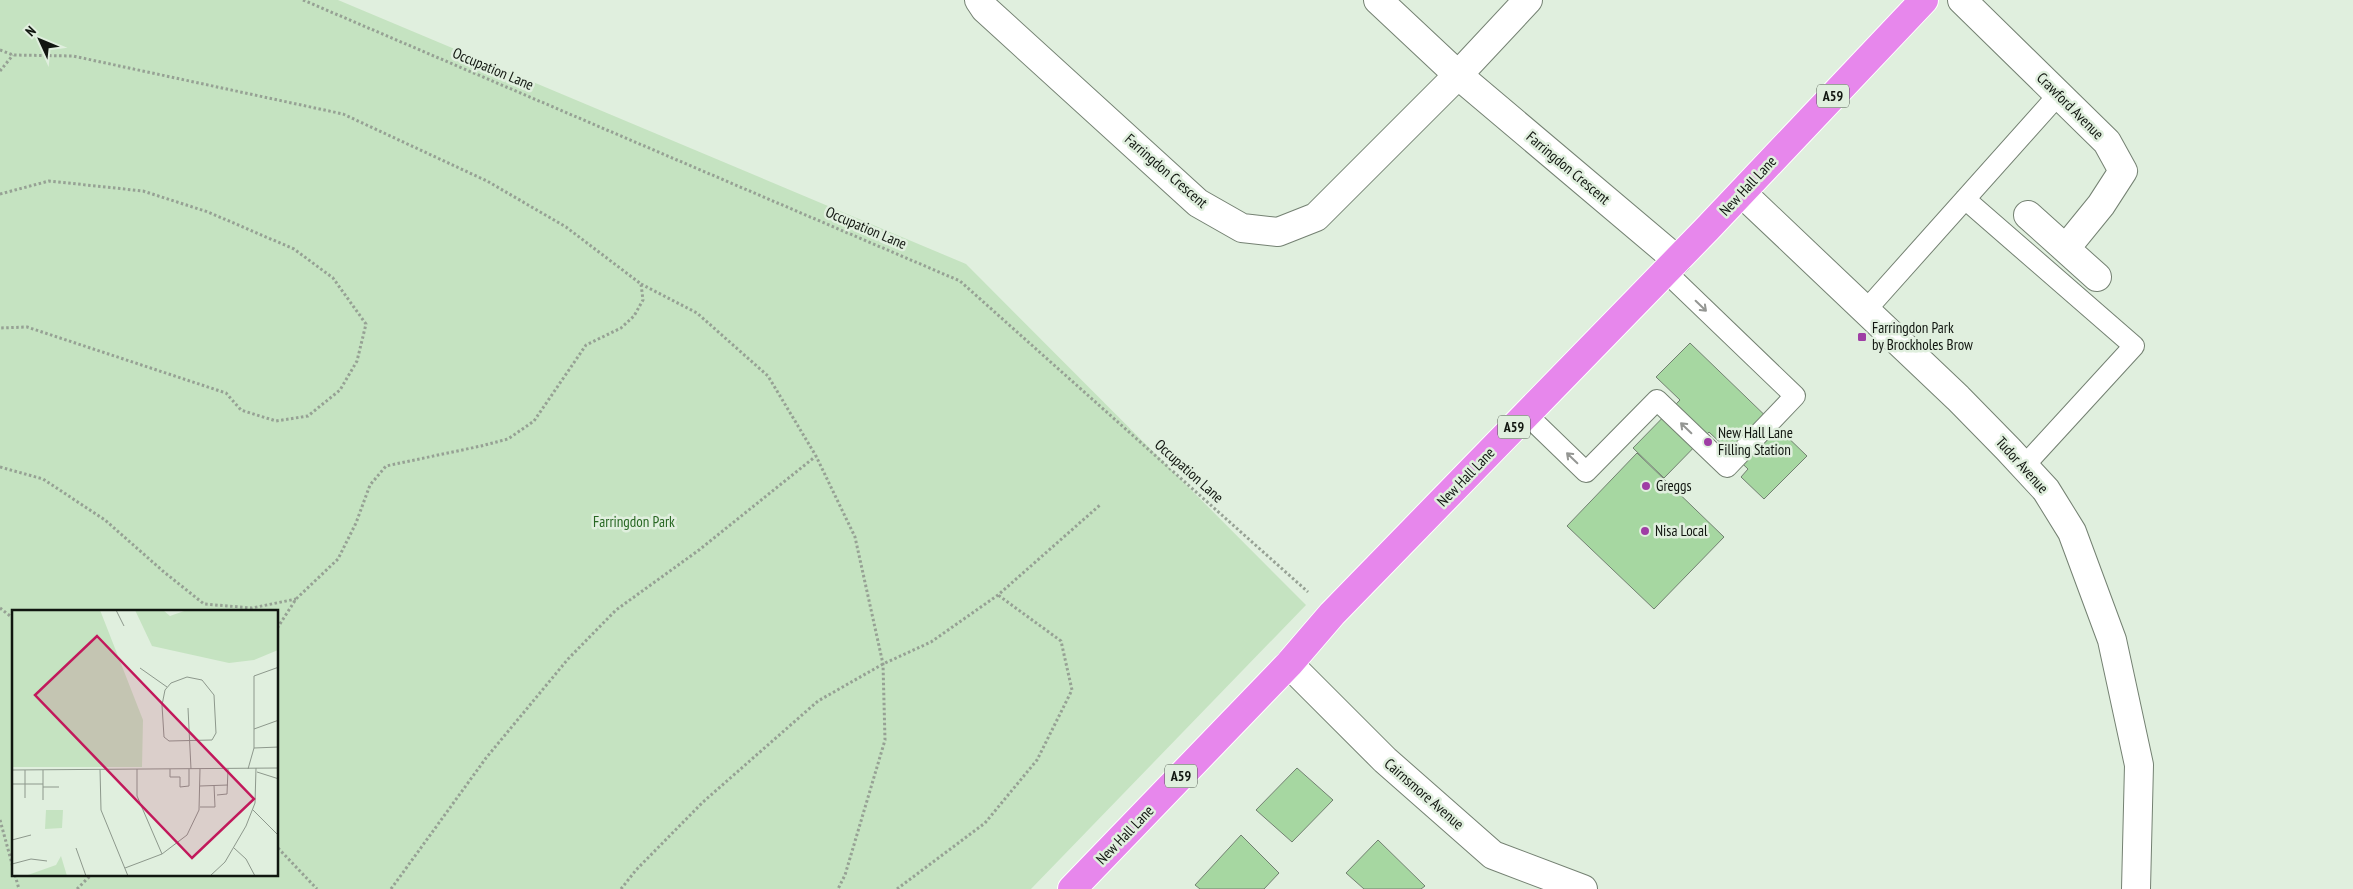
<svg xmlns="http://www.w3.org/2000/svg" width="2353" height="889" viewBox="0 0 2353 889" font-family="'PT Sans Narrow',sans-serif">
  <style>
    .green { fill: #c5e3c1; fill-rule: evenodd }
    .building { fill: #a6d7a1; stroke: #728071 }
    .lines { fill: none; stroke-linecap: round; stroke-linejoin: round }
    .lane-casing { stroke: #748172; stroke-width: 22 }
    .street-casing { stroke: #748172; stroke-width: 30 }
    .highway-casing { stroke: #fff; stroke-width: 30 }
    .path { stroke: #96a194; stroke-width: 3; stroke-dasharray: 2.5 2.5; stroke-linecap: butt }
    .lane { stroke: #fff; stroke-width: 20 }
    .street { stroke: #fff; stroke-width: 28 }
    .highway { stroke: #e787ec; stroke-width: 28 }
    .oneway { stroke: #949693 }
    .poi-dot { fill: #9f3ea5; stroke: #e0efde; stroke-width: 2 }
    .labels { text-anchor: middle; stroke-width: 5; stroke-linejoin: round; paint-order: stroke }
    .shield { fill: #e0efde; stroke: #4f574e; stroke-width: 1 }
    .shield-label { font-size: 14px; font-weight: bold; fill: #111610 }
    .street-label { font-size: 15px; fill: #111610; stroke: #e0efde }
    .poi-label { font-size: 15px; fill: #111610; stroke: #e0efde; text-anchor: start }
    .park-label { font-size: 15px; fill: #286723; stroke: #e0efde }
    .inset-road { fill: none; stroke: #8d988c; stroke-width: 1 }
    .view { fill: #c2185b; fill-opacity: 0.15; stroke: #c2185b; stroke-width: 2.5 }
    .inset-edge { fill: none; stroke: #111610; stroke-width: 2.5 }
  </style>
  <rect width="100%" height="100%" fill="#e0efde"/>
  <path class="green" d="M0,0h338l628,264 340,341 -275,284h-1031zM14,612h264v263h-264z"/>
  <path class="building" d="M1690,343l117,113 -43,43 -23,-22 7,-8 -39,-37 -45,46 -31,-30 47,-48 -24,-23z
    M1637,453l87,84 -70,72 -87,-83z
    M1297,768l36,32 -41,42 -36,-32z
    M1241,835l38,38 -15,16h-64l-5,-4z
    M1378,840l47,46 -4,3h-57l-18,-16z"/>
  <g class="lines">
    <defs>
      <path id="lane" d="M1965,199l169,147 -110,120
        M1866,310l193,-216
        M1527,415l59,57 71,-72 70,67 68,-71 -129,-124"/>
      <path id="street" d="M979,0l6,9 213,194 44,25 36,4 38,-15 142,-142 70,-75
        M1378,0l80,75 219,185
        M1962,0l145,142 16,29 -22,34 -35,43
        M1742,193l216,205 50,51 38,41 26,42 40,108 27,125 -3,124
        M2028,215l69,62
        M1289,664l96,96 108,95 90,34"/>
      <path id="highway" d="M1072,889l217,-225 43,-50 375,-385 217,-229"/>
    </defs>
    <use href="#lane" class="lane-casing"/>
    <use href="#street" class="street-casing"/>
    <use href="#highway" class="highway-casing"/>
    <path class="path" d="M303,0l657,281 348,311
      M0,50l13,5 60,1 270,58 144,67 79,46 75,57 2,16 -9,16 -13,12 -35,17 -52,76 -26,18 -27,7 -95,20 -16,19 -14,38 -18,36 -42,40 -18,28
      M0,71l13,-16
      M0,194l49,-13 94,10 65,21 86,37 39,29 33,46 -9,37 -17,29 -32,26 -32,5 -35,-11 -15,-17 -199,-66 -27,1
      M641,284l56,29 71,63 48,80 39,81 28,127 2,76 -40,135 -7,14
      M0,467l43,12 62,41 59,52 40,32 48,4 44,-9
      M0,608l14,11
      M0,820l14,51
      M278,848l39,41
      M15,875l4,14
      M77,889l14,-14
      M391,889l95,-131 82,-99 48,-49 83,-60 117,-94
      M621,889l15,-19 67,-68 115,-101 65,-37 48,-22 67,-47 102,-90
      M897,889l88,-66 52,-63 35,-70 -11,-49 -63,-46"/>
    <use href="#lane" class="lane"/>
    <use href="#street" class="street"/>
    <use href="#highway" class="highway"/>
  </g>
  <defs><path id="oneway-shaft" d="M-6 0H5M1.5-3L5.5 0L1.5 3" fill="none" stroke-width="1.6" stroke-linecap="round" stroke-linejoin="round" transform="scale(1.25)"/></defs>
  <g class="oneway">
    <use href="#oneway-shaft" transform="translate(1701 306) rotate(44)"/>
    <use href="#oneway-shaft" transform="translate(1686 428) rotate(-136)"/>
    <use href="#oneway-shaft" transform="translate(1572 458) rotate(-136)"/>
  </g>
  <g class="poi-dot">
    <rect x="1857" y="332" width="10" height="10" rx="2.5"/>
    <circle cx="1708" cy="442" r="5"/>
    <circle cx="1646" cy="486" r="5"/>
    <circle cx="1645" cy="531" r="5"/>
  </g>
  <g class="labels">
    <g class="shield">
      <rect x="1817" y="84.5" width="32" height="23" rx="4"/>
      <rect x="1498" y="415.5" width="32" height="23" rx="4"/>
      <rect x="1165" y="764.5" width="32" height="23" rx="4"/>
    </g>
    <g class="shield-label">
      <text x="1833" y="101">A59</text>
      <text x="1514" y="432">A59</text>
      <text x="1181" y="781">A59</text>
    </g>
    <g class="street-label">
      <text transform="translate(493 69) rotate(23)" y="5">Occupation Lane</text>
      <text transform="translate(2070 106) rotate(45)" y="5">Crawford Avenue</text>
      <text transform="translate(1568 168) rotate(40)" y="5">Farringdon Crescent</text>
      <text transform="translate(1166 171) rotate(41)" y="5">Farringdon Crescent</text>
      <text transform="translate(1748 186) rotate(-47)" y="5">New Hall Lane</text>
      <text transform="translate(866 228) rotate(23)" y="5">Occupation Lane</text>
      <text transform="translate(2022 465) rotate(48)" y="5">Tudor Avenue</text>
      <text transform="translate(1189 471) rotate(42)" y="5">Occupation Lane</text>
      <text transform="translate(1466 477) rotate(-46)" y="5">New Hall Lane</text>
      <text transform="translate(1424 794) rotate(41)" y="5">Cairnsmore Avenue</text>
      <text transform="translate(1125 835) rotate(-46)" y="5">New Hall Lane</text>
    </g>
    <g class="poi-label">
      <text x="1872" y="333">Farringdon Park<tspan x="1872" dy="17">by Brockholes Brow</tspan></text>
      <text x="1718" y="438">New Hall Lane<tspan x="1718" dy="17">Filling Station</tspan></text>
      <text x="1656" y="491">Greggs</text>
      <text x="1655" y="536">Nisa Local</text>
    </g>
    <g class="park-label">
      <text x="634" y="527">Farringdon Park</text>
    </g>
  </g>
  <g transform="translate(12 610)">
    <rect width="266" height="266" fill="#e0efde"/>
    <path d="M0,0h88l43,110 -1,47h-130zM123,0h28l7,6 17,-6h91v40l-24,10 -25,3 -77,-17zM34,200h17l-1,18 -17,1zM49,246l6,20h-42l31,-11z" fill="#c5e3c1"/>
    <path class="inset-road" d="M104,0l8,16M128,58l27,19M175,67l15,3 12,15 2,38 -4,7 -43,1 -5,-4 -2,-32 3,-15 6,-7zM176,98l3,61M242,119l25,-9M242,138l25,-1M88,159l1,41 27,66M125,159v27l25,58M158,159v8h10v10l9,-1v-17M236,159l6,-21v-72l25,-9M0,160l267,-2M31,160v30M245,162l22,7M0,174h31M188,176l28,-1M31,177h16M205,185l10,-1 1,-25M13,188v-28M188,197h15l-1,-22M241,200l26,26M0,230l19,-5M64,238l10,28M222,238l12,11 9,17M0,254l19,-5 16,2M113,258l37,-14 25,-19 12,-25 1,-41M198,266l15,-14 21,-36 9,-23 1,-35"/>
    <path class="view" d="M85,26l157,163 -62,59 -157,-163z"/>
    <rect width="266" height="266" class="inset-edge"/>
  </g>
  <g transform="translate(40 40) rotate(314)" stroke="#e0efde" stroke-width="4" paint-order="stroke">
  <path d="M0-4L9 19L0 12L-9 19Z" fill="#111610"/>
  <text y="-8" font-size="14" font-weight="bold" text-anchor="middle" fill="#111610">N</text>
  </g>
</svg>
